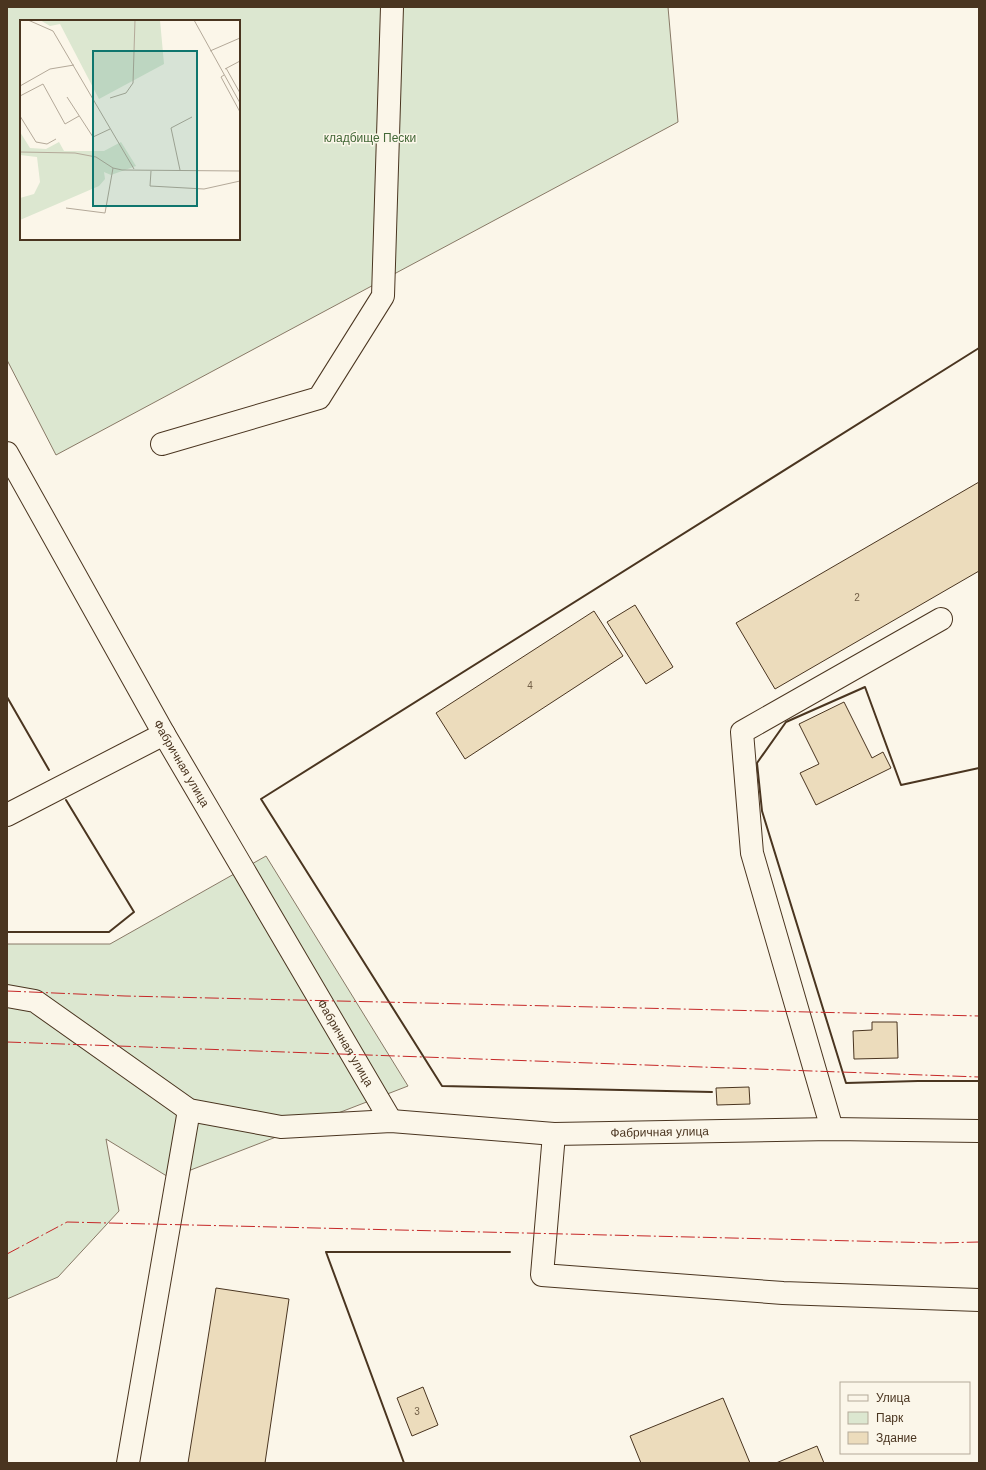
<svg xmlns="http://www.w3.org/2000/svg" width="986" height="1470" viewBox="0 0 986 1470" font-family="Arial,sans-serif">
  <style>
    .green { fill: #dce7d0; stroke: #887966; fill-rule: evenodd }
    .building { fill: #ecdcbc; stroke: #4a3520 }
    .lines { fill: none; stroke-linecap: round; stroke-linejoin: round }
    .minor-casing { stroke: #4a3520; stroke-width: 24 }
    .minor { stroke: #fbf6e9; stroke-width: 22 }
    .wall { stroke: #4a3520; stroke-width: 2 }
    .power { stroke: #c62828; stroke-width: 1; stroke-dasharray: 14 3 2 3; stroke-linecap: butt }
    .labels { text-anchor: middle; stroke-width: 3; stroke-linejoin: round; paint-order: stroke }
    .number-label { font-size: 10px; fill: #725f47 }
    .park-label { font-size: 12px; fill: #436837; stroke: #fbf6e9 }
    .street-label { font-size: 12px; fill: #4a3520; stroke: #fbf6e9 }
    .inset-road { fill: none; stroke: #b4a999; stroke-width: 1 }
    .view { fill: #0f766e; fill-opacity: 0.15; stroke: #0f766e; stroke-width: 2 }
    .inset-edge { fill: none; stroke: #4a3520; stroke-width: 2 }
  </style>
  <rect width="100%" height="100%" fill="#fbf6e9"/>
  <path class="green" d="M7,7h661l10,115 -622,333 -49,-95zM21,21h218v218h-218z
    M266,856l142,230 -238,92 -64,-39 13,72 -61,66 -51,22v-355h103z"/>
  <path class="building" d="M979,482v89l-204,118 -39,-66z
    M635,605l38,62 -27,17 -39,-62z
    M594,611l29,45 -158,103 -29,-46z
    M844,702l28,56 11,-6 8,16 -75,37 -16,-32 19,-9 -20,-40z
    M872,1022h25l1,36 -44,1 -1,-28 19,-1z
    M749,1087l1,17 -33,1 -1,-17z
    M216,1288l73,11 -24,164h-77z
    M423,1387l15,38 -26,11 -15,-38z
    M723,1398l27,65h-109l-11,-27z
    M817,1446l7,17h-48z"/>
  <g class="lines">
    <defs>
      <g id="minor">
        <path d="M162,444l157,-46 64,-102 9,-289"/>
        <path id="s1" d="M7,453l157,281 227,387"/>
        <path d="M7,815l157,-81"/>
        <path id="s2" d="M7,996l28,5 154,109 92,17 110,-6 163,13 278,-5 147,2"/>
        <path d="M832,1129l-80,-276 -10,-121 199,-113"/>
        <path d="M554,1134l-12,141 241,18 196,7"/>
        <path d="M128,1463l61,-353"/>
      </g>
    </defs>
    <use href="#minor" class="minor-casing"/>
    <use href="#minor" class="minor"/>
    <path class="wall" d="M7,697l42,73
      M979,768l-78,17 -36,-98 -79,35 -29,41 5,48 84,272 72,-2h61
      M7,932h102l25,-20 -68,-112
      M712,1092l-270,-6 -181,-287 718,-451
      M404,1463l-78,-211h184"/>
    <path class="power" d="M7,991l118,5 854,20
      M7,1042l972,35
      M7,1254l60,-32 872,21 40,-1"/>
  </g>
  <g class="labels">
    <g class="number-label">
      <text x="857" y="601">2</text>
      <text x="530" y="689">4</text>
      <text x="417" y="1415">3</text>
    </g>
    <g class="park-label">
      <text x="370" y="142">кладбище Пески</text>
    </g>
    <g class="street-label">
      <text dy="4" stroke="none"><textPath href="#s1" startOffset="356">Фабричная улица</textPath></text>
      <text dy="4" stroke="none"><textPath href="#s1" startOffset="680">Фабричная улица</textPath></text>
      <text dy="4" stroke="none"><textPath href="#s2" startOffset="690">Фабричная улица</textPath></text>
    </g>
  </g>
  <g transform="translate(20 20)">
    <rect width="220" height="220" fill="#fbf6e9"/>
    <path d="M20,0h120l4,44 -65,35 -39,-75 -10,2zM0,112l10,16 16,1 13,-7 5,9h40l17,-9 15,24 -25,9 -7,-3 1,7 -6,7 -79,34v-22l14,-4 6,-12 -3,-25 -17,-2z" fill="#dce7d0"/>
    <path class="inset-road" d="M8,0l25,11 81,138M174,0l46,83M190,31l30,-13M206,48l14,25M205,49l15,-8M204,55l-3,2 19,35M0,66l30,-17 24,-4M0,76l23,-12 22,40 14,-8M47,77l26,40 17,-8M90,78l16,-5 7,-10 2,-63M0,96l16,26 11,2 9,-5M0,132l55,1 21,4 17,11 9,2 118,1M160,150l-9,-42 21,-11M131,151l-1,15 54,3 36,-8M46,188l39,5 8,-45"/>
    <path class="view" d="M73,31h104v155h-104z"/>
    <rect width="220" height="220" class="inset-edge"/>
  </g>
  <rect width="986" height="1470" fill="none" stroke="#4a3520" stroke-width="16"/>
  <rect x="840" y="1382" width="130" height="72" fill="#fbf6e9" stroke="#b4a999"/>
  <rect x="848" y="1395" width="20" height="6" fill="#fbf6e9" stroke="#b4a999"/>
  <text x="876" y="1402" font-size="12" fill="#4a3520">Улица</text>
  <rect x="848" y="1412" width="20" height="12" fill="#dce7d0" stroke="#b4a999"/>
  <text x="876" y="1422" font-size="12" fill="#4a3520">Парк</text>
  <rect x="848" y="1432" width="20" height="12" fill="#ecdcbc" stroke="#b4a999"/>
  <text x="876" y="1442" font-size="12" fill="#4a3520">Здание</text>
</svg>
